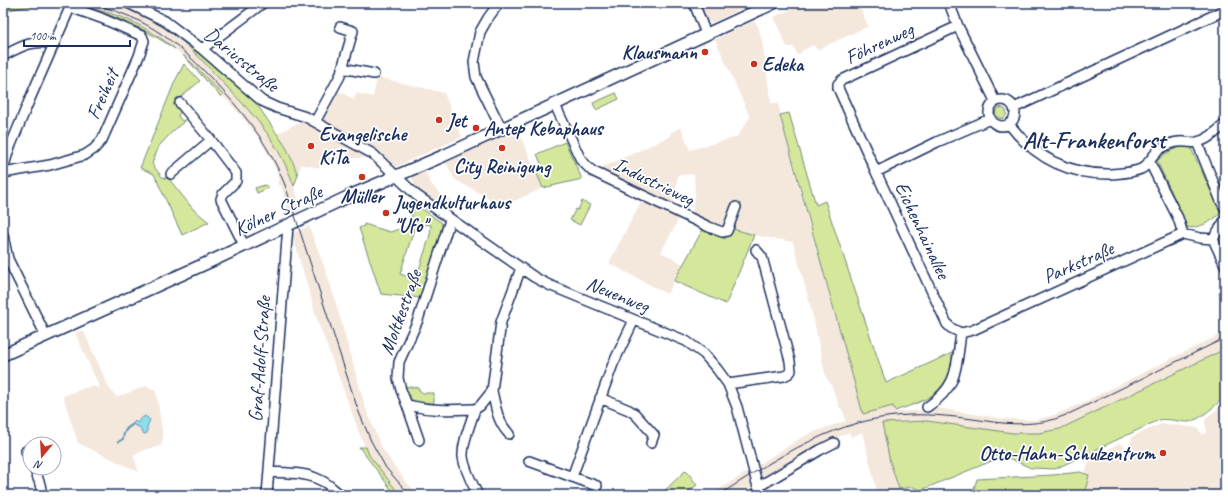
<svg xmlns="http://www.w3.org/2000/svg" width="1228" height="498" viewBox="0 0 1228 498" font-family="Caveat,sans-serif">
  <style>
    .built { fill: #f4e7dc }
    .green { fill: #d4e79b; stroke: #788b7c; fill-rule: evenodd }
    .water { fill: #8fdeed; stroke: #6198b4 }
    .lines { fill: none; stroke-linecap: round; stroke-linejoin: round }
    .stream { stroke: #6198b4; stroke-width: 2 }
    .minor-casing { stroke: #1b2f5e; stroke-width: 12 }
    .major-casing { stroke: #1b2f5e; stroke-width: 14 }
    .minor { stroke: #fff; stroke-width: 9 }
    .major { stroke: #fff; stroke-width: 11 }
    .tram { stroke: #1b2f5e; stroke-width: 1 }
    .poi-dot { fill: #c8321e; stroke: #fff; stroke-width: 1.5 }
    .labels { text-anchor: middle; stroke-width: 3.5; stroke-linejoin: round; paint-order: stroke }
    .street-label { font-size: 20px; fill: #1b2f5e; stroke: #fff }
    .poi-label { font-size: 20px; font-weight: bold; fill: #1b2f5e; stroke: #fff; text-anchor: start }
    .district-label { font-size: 24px; font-weight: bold; fill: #1b2f5e; stroke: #fff }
  </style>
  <rect width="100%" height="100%" fill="#fff"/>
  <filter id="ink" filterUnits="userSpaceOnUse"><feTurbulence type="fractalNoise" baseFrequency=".025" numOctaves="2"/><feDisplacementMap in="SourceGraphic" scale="8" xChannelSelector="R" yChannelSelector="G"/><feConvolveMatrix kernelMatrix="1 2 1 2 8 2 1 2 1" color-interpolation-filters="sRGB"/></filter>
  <g filter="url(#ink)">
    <path class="built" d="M78,3h34l22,8 28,15 33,27 58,61 13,16 19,32 8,20 8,28 -11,6 -9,-31 -2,1 -2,-5 3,-1 -6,-15 -15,-27 -20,-25 -47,-50 -31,-25 -16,-10 -29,-14 -39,-9z
      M698,3h56l-43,20 -7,-6z
      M806,3h52l10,23 -51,24 -3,-5 -13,6 1,1 -5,3 -3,-8h-7l-13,-30z
      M754,21l4,5 4,15 9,62h7l14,61 71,250 31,-8 2,6 38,-2 3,-2 68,11 31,1 18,-5 24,-10 147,-73v17l-165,80 -21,4h-26l-86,-12h-13l-32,2 8,39 10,33h-22l-16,-63 -11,5 -2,-5 -41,19 -69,44h-29l91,-57 13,-6 32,-11 -3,-10 -4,-5 -8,-22 -5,-6 -14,-66 -19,-70 -39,-7 -46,-13 -16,-8 3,-19 -1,-21 -16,1 -5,30 -74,-36 72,-33 -1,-3 11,-6 9,23 47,-13 13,-20 -35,-78z
      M377,77l67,16 18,44 -41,18 -25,12 -18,-17 -18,-8 -37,-22 -1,-3 15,-25 6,1 11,7 2,-7 17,4z
      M303,122l5,1 8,4 52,31h-27l-23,10 -17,-4 -3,11 -12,-28 -9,-13 17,-9z
      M518,130l25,58 -40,18 -49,-27 -8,-17z
      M425,171l6,13 7,8 18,12 -7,10 -31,-22 -6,-14z
      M642,200l38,17 -19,35 22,12 -16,30 -58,-31z
      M309,226l21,57 35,123 11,28 6,14 12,18 13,17 12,12h-19l-2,-2 -29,-38 -10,-22 -9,-26 -32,-85 -26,-88z
      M83,330l26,58 8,9 29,-11 10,5 7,46 -2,9 -14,3 -14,6 6,17 -61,-29 -15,-47 27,-10 10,2 -25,-55z
      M1225,403v92h-141l5,-20 -4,-2 5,-14 30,-16 4,3 5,1 3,-10 29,-13 30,3 6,1 5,6 5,-1 -2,-12 1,-3z"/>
    <path class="green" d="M27,3h39l-1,2 -34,1 -28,5v-4z
      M84,7c35,6 64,20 91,42 -28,-19 -58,-33 -91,-42z
      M134,11l21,10 21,13 80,69 30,44 6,13 6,15 -4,11c-15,-43 -37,-68 -68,-100 -17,-18 -33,-37 -53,-52 -12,-9 -25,-16 -39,-23z
      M183,55l9,8 31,32 -2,2z
      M184,64l16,17 -27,23 4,5 2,-2 2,4 -3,5 4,5 6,-3 -16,14 -13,14 -7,18 10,13 7,2 24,30 16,13 -27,13 -28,-61 -14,-6 35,-87z
      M616,93l3,6 -23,11 -3,-7z
      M995.5 113a5.5 5.5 0 1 1 11 0a5.5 5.5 0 1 1-11 0Z
      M789,113l27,92 9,-4 61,182 66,-30c3,39 -28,48 -57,58l-2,-5 -30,8 -82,-295 -1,-4z
      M565,142l17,37 -39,9 -8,-19 7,-3 -5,-12z
      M1190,146l31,67c-10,9 -19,14 -33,15l-31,-67c10,-10 19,-14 33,-15z
      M265,185l4,3 -12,5 -2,-5z
      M582,201l8,4 -10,20 -10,-5 6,-11 2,1z
      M415,204l27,19v6l-22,69 -39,-4 -22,-66 5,-2v-2l26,8 19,-6zM416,223l15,2 -1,10 -14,44 -16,-5z
      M730,228l24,7 -28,69 -52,-23 29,-52 22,10z
      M1225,349v48c-9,7 -25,24 -37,25 -10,0 -19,-4 -29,-2l-104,49 -24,-1 -27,-12 -83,34 -8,-3 -14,2 -9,-27 -8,-39 45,-2 86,12h26l21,-4z
      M403,386l16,2v2l4,3h11v9l-4,3c-15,-1 -21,-5 -27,-19z
      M359,447h7l3,8 31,40h-4l-2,-2z
      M686,470l11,15 -10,7 2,3h-29z
      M1080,472l9,3 -5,20h-112l5,-16 76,-4z"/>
    <path class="water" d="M145,416l5,4 -3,7v6l-2,1 -4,-2v-4l-9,-4 3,-3 2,2 2,-1v-2z"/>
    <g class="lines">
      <path class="stream" d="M118,442l5,-3c0,-7 3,-11 9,-14"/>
      <defs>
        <path id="minor" d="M128,3l37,18 37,28 60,52 15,7 29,9 67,37 43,41 118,82 15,8 137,56 18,13 13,15 11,15 9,23 23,88
          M499,3l-11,15 -8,14 -6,30 2,15 25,51
          M694,3l12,31
          M949,3l9,23 37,75
          M202,49l61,-46
          M3,56c17,-9 30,-17 50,-12
          M342,68l32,6
          M989 113a13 13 0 1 1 26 0a13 13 0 1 1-26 0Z
          M180,103l31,37
          M555,105l26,55 11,11 117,56 13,5 5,-1 9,-24
          M1014,108l211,-98
          M315,122l25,-46 13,-45 -13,-4
          M1009,124c26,34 59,51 102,50 10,-1 21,-1 30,-5 7,-3 9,-10 14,-15 4,-5 9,-8 15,-10 11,-5 18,0 27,-2 11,-2 20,-11 28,-18
          M1197,142l24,59 4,7
          M1149,161l29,57 5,16
          M3,170l5,-18 21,-51 43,-98
          M876,172l-38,-84v-4l4,-4 116,-54
          M3,173l47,-8 35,-10 9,-6 8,-9 37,-84 5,-15 -2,-5 -41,-18 -31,-11
          M171,174l40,-34 25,33v8l-13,13 -2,5 23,46
          M3,235l5,24 38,77
          M1213,239l12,26
          M1213,239l12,-19
          M961,333l12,-3 210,-96 17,4 13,1
          M728,384l56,-8 4,-2 3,-3 -1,-10 -28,-104 -6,-7
          M492,391c4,17 5,30 17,43
          M600,398l29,12 6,4 19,21 -3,8
          M407,405c25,6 43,5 68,4
          M927,407c32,-21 29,-40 34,-74l-10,-5 -4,-4 -71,-152 61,-30 53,-23
          M419,440l-12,-35 -6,-15 -3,-12 1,-16 19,-42 32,-100
          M26,451l4,9
          M529,461l68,25
          M34,468l6,16 2,11
          M269,472c17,1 36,0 51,8 8,3 14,10 21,15
          M572,477l41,-113 21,-44
          M758,487l62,-37 14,-7
          M267,495l21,-269
          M478,495c-6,-12 -13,-24 -15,-38 -1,-15 8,-34 12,-48l5,-3 12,-15 9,-69 20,-54"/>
        <path id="major" d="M3,355l215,-97 136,-64 89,-38 331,-153"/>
      </defs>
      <use href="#minor" class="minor-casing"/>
      <use href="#major" class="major-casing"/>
      <use href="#minor" class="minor"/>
      <use href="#major" class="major"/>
      <path class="tram" d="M87,3c63,14 94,42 136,88 27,30 47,56 62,94l73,225 13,31 15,27 24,27
        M3,4l4,-1
        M719,495c59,-38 119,-78 191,-80 24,-1 47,2 70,5 18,3 36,5 54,3 15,-1 28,-6 41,-12l150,-73"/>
    </g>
  </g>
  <g class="poi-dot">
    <circle cx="705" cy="52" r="4"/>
    <circle cx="754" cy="64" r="4"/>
    <circle cx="439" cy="120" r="4"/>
    <circle cx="476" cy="128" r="4"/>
    <circle cx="311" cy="146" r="4"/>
    <circle cx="502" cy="148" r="4"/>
    <circle cx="362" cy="177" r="4"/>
    <circle cx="386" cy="213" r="4"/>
    <circle cx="1163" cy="453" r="4"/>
  </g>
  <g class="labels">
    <g class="street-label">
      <text transform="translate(879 43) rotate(-25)" y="7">Föhrenweg</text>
      <text transform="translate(242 59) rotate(39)" y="7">Dariusstraße</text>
      <text transform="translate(102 94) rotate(-66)" y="7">Freiheit</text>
      <text transform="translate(654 181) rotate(26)" y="7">Industrieweg</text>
      <text transform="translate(278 210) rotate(-25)" y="7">Kölner Straße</text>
      <text transform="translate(923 230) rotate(65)" y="7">Eichenhainallee</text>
      <text transform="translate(1078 262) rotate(-24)" y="7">Parkstraße</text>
      <text transform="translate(618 294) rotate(22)" y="7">Neuenweg</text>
      <text transform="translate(400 312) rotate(-70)" y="7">Moltkestraße</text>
      <text transform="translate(259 359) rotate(-86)" y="7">Graf-Adolf-Straße</text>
    </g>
    <g class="poi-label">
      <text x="697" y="59" text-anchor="end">Klausmann</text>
      <text x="762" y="71">Edeka</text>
      <text x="447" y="127">Jet</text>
      <text x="484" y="135">Antep Kebaphaus</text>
      <text x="319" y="141">Evangelische<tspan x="319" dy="23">KiTa</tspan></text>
      <text x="502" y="173" text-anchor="middle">City Reinigung</text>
      <text x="362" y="203" text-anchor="middle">Müller</text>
      <text x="394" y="209">Jugendkulturhaus<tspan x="394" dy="23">"Ufo"</tspan></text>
      <text x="1155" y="460" text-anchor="end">Otto-Hahn-Schulzentrum</text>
    </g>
    <g class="district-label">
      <text x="1094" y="148">Alt-Frankenforst</text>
    </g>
  </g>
  <rect width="1228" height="498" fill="none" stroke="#fff" stroke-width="16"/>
  <rect x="8" y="8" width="1212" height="482" fill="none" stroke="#1b2f5e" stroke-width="1.5" filter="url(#ink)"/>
  <g transform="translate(42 456) rotate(198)"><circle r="19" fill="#ffffff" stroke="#a4acbf"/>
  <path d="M0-3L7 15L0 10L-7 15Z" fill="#c8321e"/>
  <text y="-6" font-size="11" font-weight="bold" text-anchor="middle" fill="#1b2f5e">N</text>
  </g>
  <path d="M24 40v6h106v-6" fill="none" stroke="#1b2f5e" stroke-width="2"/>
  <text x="30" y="40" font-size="12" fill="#1b2f5e" stroke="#ffffff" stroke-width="3" paint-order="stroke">100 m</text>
</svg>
